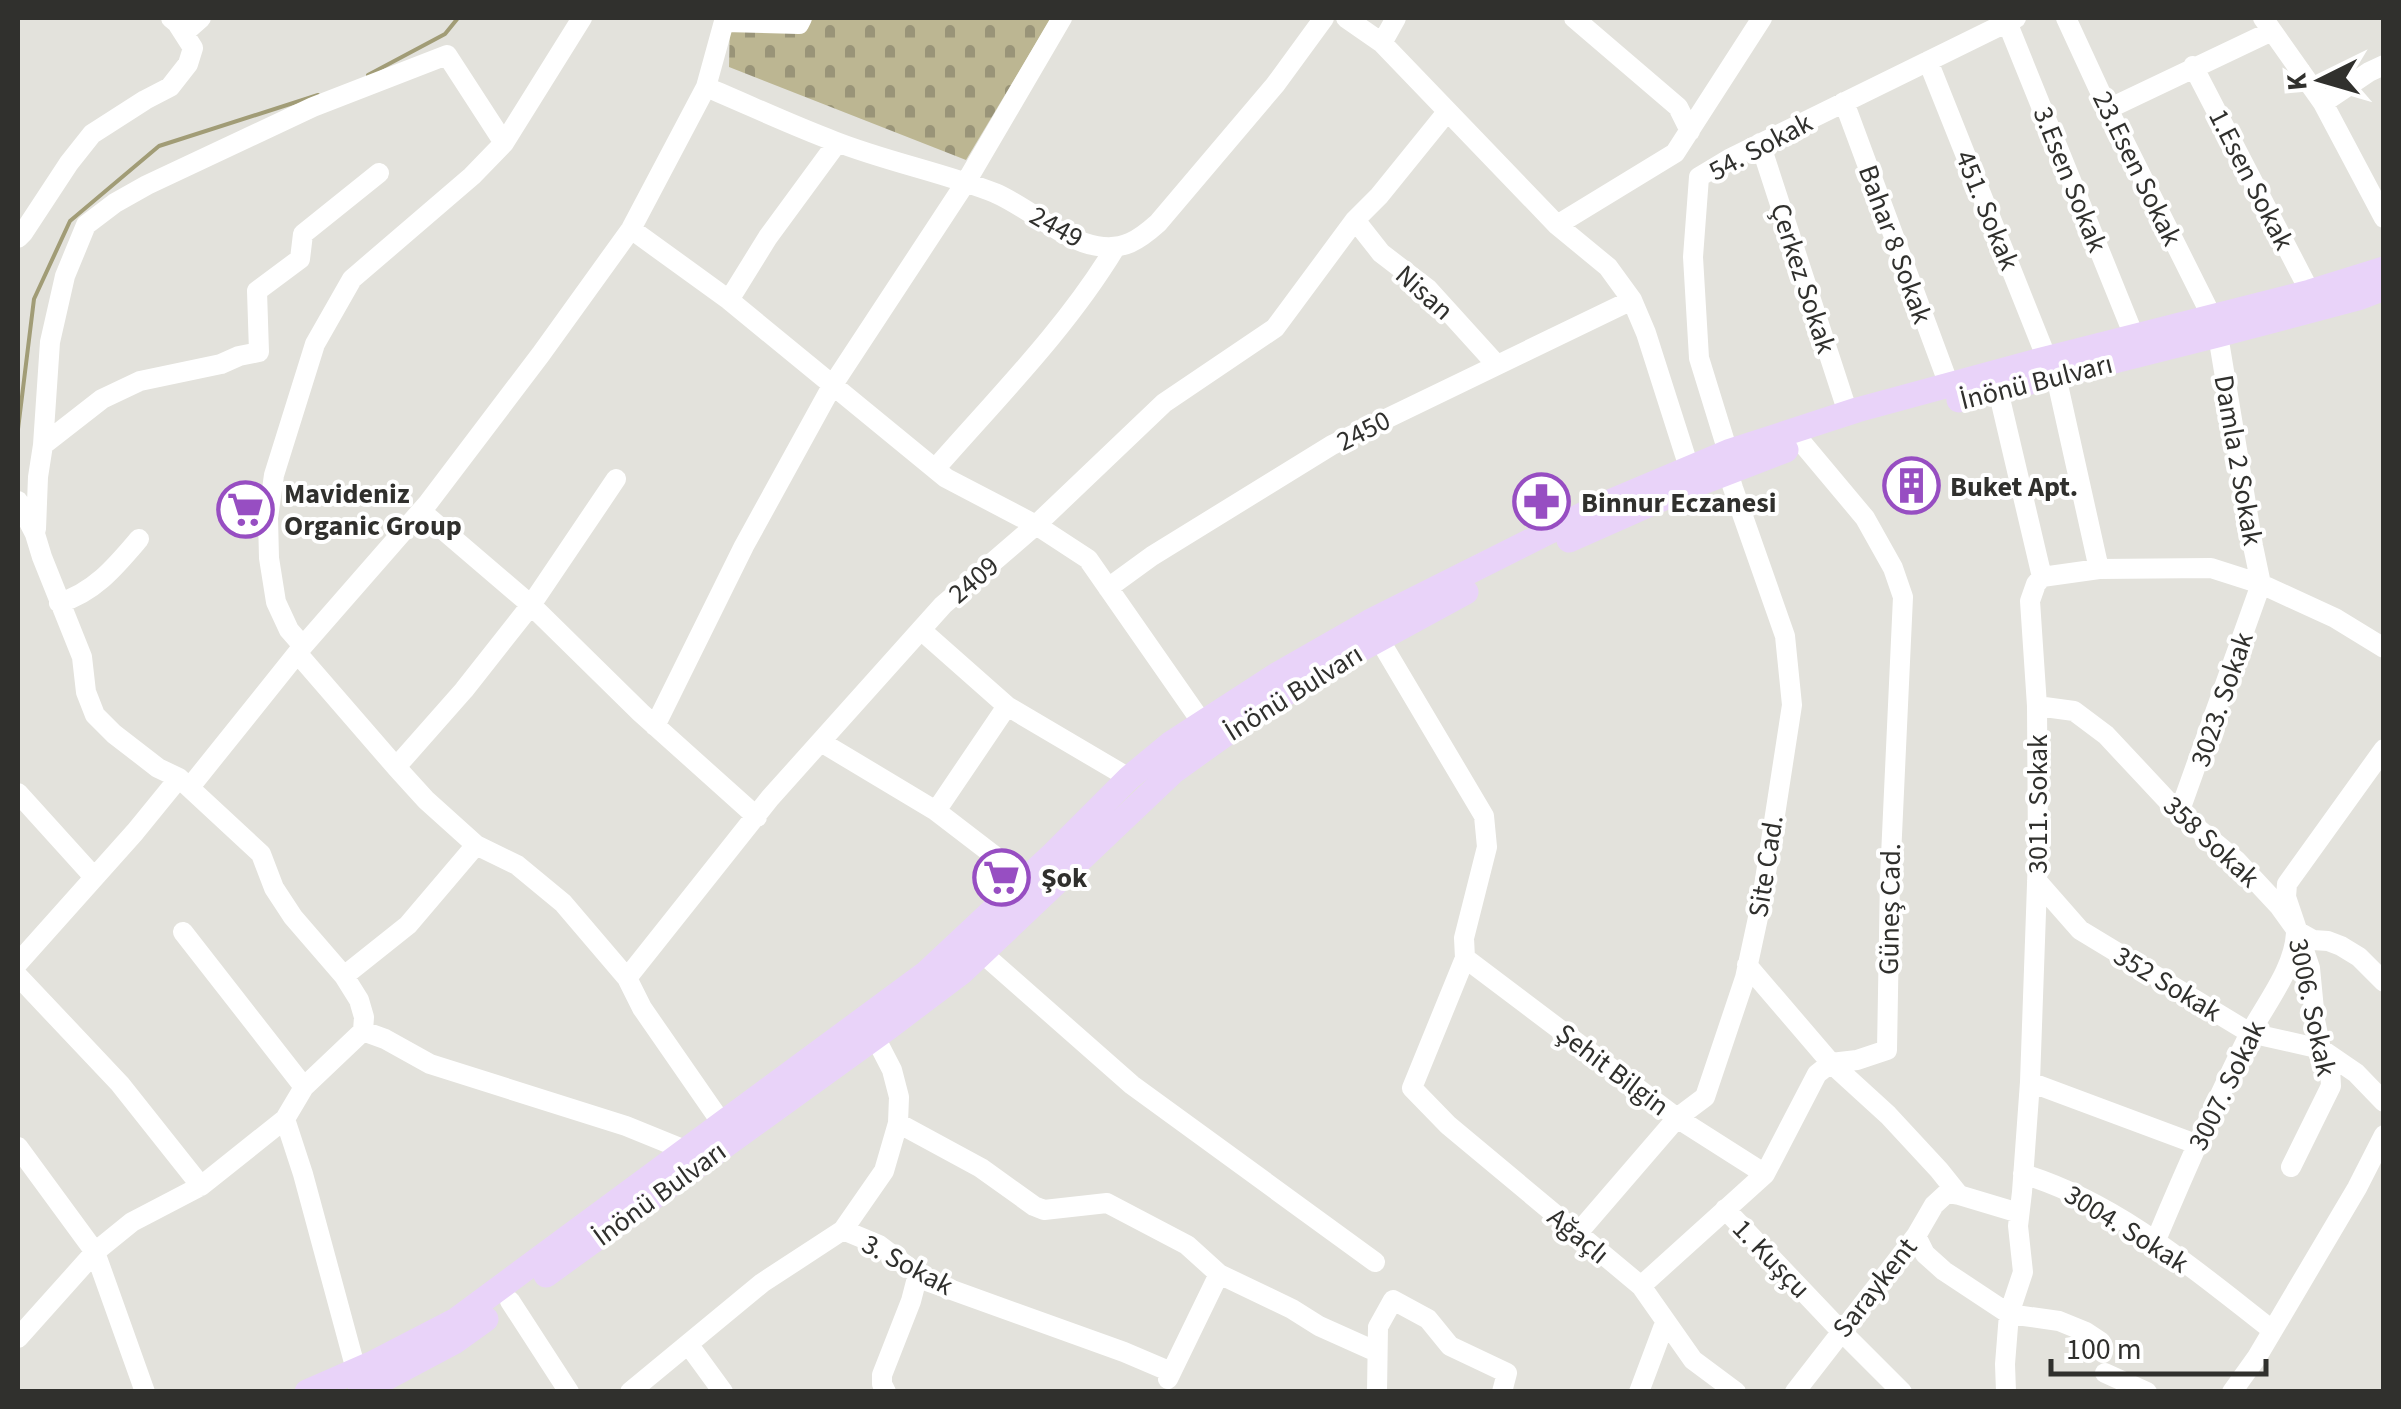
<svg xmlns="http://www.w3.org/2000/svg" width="2401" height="1409" viewBox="0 0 2401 1409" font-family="'Source Sans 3',sans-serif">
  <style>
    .cemetery { fill: url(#cemetery-stones) }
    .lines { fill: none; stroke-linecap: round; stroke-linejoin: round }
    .stream { stroke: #a19c76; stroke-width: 4 }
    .minor { stroke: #fff; stroke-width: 20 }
    .major { stroke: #e9d3f9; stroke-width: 25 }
    .labels { text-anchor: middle; stroke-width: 8; stroke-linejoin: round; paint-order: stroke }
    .street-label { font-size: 28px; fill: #30302d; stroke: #fff }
    .poi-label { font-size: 28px; font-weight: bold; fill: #30302d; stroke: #fff; text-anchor: start }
  </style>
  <defs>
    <pattern id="cemetery-stones" width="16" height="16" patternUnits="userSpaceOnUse" patternTransform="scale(2.5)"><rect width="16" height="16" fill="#bcb692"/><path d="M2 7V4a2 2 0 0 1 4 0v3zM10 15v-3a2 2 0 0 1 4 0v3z" fill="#999478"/></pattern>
  </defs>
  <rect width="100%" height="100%" fill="#e3e2dc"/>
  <path class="cemetery" d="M730,18h321l-85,142 -237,-93z"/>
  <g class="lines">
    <path class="stream" d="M368,75l77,-41 13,-16
      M18,429l16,-130 36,-78 89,-75 159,-51"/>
    <path class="minor" d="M1346,18l36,25 175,182 51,42 24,33 14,33 47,147
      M1574,18l104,89 12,24
      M2066,18l42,91 104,208
      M2263,18l60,85 61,115
      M725,22l74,2 3,-6
      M2007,22l127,314
      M184,33l17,-15
      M1382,43l14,-25
      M1928,61l119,298
      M2193,66l117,226
      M706,87c43,18 85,38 128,54 53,21 108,31 161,52 33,14 67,47 102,53 26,5 42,-6 61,-23l117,-138 49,-67
      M1844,102l105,283
      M2323,103l46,-31 15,-7
      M2108,109l164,-78
      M1760,143l88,270
      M1355,220l26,33 47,36 68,75
      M1557,225l118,-72 87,-135
      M631,229l98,71 217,178 90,47 52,34 115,165
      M18,238l5,-5 46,-70 23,-29 53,-34 25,-13 18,-23 5,-16 -16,-25 -6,-5
      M729,300l39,-63 69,-94
      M2056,376l43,193
      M1998,390l44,187
      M43,445l7,-103 15,-66 21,-51 29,-22 32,-18 166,-78 134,-52 57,88
      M935,469c62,-71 131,-140 180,-221
      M616,479l-85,126 -67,85 -68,77 30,33 50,45 41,20 46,38 64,75 15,30 79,114 12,12
      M18,501l17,33 7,23 40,100 4,35 9,23 19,19 44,34 21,10 82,76 13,34 19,29 51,59 15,24 5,17 -1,14 -59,56 -19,32 18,55 56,207
      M421,511l110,94 110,108 116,104
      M36,529l2,-52 5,-32 59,-46 38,-18 81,-17 18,-8 20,-4 -2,-61 43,-32 3,-25 76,-61
      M1108,588l44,-32 180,-111 300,-145
      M59,603c36,-11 57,-37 80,-64
      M921,630l86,76 122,72
      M1379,639l105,177 3,31 -23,91 1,20 -53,130 36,37 193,161 52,74 43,32
      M303,646l-14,-16 -13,-28 -7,-44 -1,-40 6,-43 41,-131 37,-65 120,-103 32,-33 78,-125
      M298,654l98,113
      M2037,706l37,5 32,24 73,78 58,48 42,45 18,25 16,9 15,1 13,5 18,11 25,25
      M655,726l89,-180 88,-160 134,-204 96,-164
      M821,742l115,69 90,69
      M190,787l113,-141 125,-143 113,-149 90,-125 75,-142 19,-69
      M18,793l76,84
      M936,811l71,-105
      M2179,813l82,-229 -8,-38 -35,-211
      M2037,881l43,49 170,103 71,16 35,24 28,29
      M183,932l121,155
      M973,945l159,140 243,177
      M1465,958l212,160 88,56
      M18,963l117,-131 44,-54
      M1747,965l84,98 57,52 51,55 20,25 60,18
      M18,976l102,108 81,102
      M344,976l64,-51 68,-80
      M627,978l143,-180 173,-193 93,-80 128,-122 111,-75 80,-108 24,-24 68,-84
      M363,1031l22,8 45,25 196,62 59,24
      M875,1037l17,33 7,27 -1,26 -14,48 -41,59 36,15 48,36 197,71 47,20
      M2030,1082l166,62
      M898,1123l83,45 53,38 10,4 63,-7 80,42 32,29 73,35 27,17 58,26
      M18,1147l77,105 50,140
      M2291,1167l40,-81 -1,-18 -9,-19 -6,-29 -5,-52 -24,-71 1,-13 97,-135
      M2023,1174c95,29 172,96 249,156
      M1725,1209l115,121 62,62
      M1577,1234l100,-116 28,-21 40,-119 17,-79 30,-194 -7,-69 -52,-148 -5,-16v-20l-29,-94 -6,-101 6,-80 30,-18 287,-141
      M1916,1236l9,18 19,17 65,43 50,7 27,11 15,10
      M2156,1240c29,-69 59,-137 92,-203 17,-33 46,-67 48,-104
      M1641,1286l124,-112 52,-100 14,-11 26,-3 30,-10 3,-172 13,-281 -10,-29 -28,-50 -62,-74
      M510,1301l59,91
      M18,1338l77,-86 37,-30 69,-36 84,-67
      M688,1344l35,48
      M2105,1373l42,19
      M1168,1379l51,-105
      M630,1392l132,-109 81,-53
      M886,1392l-4,-8v-9l29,-74 7,-27
      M1377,1392l1,-65 15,-27 35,19 22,27 57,27 -5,19
      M1639,1392l24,-64 5,-3
      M1795,1392l121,-156 18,-31 13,-12 12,2
      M2006,1392l-1,-28 4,-50 14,-42 -5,-46 4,-34 8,-110 8,-226 -1,-150 -7,-105 6,-17 6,-7 57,-8 112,-1 50,16 74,34 49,30
      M2232,1392l25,-35 100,-169 27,-53"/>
    <path class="major" d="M1959,400l259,-65 140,-37 26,-10
      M1569,540l113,-50 104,-40
      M546,1275l343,-248 73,-55 212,-201 74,-53 71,-46 147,-80
      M307,1392l64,-28 85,-44 470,-347 126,-118 77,-77 41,-34 108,-70 91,-52 231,-116 128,-54 129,-42 173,-47 280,-71 74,-23
      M360,1392l94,-50 32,-23"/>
  </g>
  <defs>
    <symbol id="building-ring" viewBox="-11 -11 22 22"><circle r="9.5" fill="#fff" stroke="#974ec2" stroke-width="1.5"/><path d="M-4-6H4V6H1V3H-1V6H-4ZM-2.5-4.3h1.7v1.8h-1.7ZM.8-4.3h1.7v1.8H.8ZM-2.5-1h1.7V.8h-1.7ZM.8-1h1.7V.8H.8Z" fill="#974ec2"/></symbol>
    <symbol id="pharmacy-ring" viewBox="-11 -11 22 22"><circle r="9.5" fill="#fff" stroke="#974ec2" stroke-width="1.5"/><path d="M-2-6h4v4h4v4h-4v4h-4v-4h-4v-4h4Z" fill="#974ec2"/></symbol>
    <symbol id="supermarket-ring" viewBox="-11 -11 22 22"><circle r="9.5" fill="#fff" stroke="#974ec2" stroke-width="1.5"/><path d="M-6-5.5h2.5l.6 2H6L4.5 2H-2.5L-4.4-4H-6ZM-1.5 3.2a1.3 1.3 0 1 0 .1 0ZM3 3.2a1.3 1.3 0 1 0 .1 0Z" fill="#974ec2"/></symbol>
  </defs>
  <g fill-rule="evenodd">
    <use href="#building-ring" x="1880" y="454" width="63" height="63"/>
    <use href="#pharmacy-ring" x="1510" y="470" width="63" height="63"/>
    <use href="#supermarket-ring" x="214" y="478" width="63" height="63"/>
    <use href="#supermarket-ring" x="970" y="846" width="63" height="63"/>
  </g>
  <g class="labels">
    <g class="street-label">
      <text transform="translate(1760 146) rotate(-28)" y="10">54. Sokak</text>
      <text transform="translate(2138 168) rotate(64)" y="10">23.Esen Sokak</text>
      <text transform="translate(2071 179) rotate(68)" y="10">3.Esen Sokak</text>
      <text transform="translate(2252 179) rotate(63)" y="10">1.Esen Sokak</text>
      <text transform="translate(1988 210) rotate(68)" y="10">451. Sokak</text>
      <text transform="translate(1057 226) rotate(29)" y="10">2449</text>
      <text transform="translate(1896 244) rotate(70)" y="10">Bahar 8 Sokak</text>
      <text transform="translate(1804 278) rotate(72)" y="10">Çerkez Sokak</text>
      <text transform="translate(1425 292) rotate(42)" y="10">Nisan</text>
      <text transform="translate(2036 381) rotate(-14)" y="10">İnönü Bulvarı</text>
      <text transform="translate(1363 430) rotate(-27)" y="10">2450</text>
      <text transform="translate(2239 460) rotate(80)" y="10">Damla 2 Sokak</text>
      <text transform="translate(973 579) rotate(-41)" y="10">2409</text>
      <text transform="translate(1293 692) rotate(-32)" y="10">İnönü Bulvarı</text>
      <text transform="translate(2221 699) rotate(-71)" y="10">3023. Sokak</text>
      <text transform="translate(2037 804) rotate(-90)" y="10">3011. Sokak</text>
      <text transform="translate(2212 841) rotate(43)" y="10">358 Sokak</text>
      <text transform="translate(1765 866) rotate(-81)" y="10">Site Cad.</text>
      <text transform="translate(1889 909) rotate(-89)" y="10">Güneş Cad.</text>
      <text transform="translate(2168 983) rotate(31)" y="10">352 Sokak</text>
      <text transform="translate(2313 1007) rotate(78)" y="10">3006. Sokak</text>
      <text transform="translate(1613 1069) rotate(37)" y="10">Şehit Bilgin</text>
      <text transform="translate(2226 1085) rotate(-64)" y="10">3007. Sokak</text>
      <text transform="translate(659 1193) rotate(-36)" y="10">İnönü Bulvarı</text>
      <text transform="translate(2127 1228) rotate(32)" y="10">3004. Sokak</text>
      <text transform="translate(1579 1235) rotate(40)" y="10">Ağaçlı</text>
      <text transform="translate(1772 1258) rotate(46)" y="10">1. Kuşçu</text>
      <text transform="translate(908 1264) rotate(28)" y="10">3. Sokak</text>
      <text transform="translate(1874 1287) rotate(-52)" y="10">Saraykent</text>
    </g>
    <g class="poi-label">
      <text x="1950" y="496">Buket Apt.</text>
      <text x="284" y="503">Mavideniz<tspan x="284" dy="32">Organic Group</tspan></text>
      <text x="1581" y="512">Binnur Eczanesi</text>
      <text x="1041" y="887">Şok</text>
    </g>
  </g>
  <rect width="2401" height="1409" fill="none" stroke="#30302d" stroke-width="40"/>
  <g transform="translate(2321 80) rotate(265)" stroke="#ffffff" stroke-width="8" paint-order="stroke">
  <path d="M0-8L18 38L0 25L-18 38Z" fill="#30302d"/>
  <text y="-15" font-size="28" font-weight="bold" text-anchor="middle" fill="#30302d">K</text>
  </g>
  <path d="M2051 1359v15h215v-15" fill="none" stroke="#30302d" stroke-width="5"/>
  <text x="2066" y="1359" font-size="30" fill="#30302d" stroke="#ffffff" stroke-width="8" paint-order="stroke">100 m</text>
</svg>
